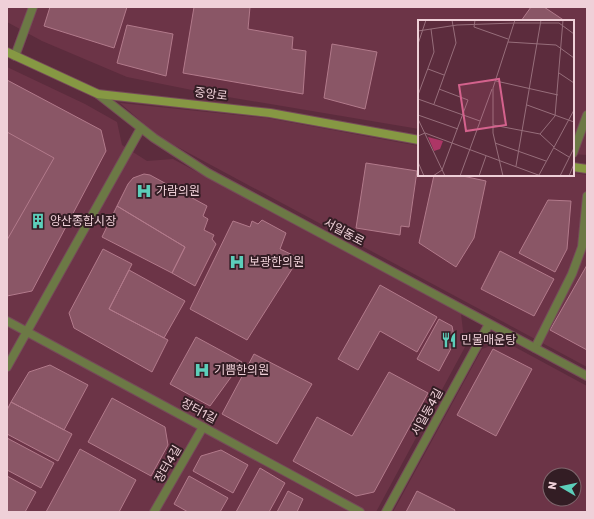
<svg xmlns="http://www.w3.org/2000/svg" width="594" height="519" viewBox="0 0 594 519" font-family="Rubik,'Noto Sans KR',sans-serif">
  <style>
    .built { fill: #6c3447; fill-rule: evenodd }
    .building { fill: #8a5666; stroke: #b27a8b }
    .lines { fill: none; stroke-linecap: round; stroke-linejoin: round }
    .lane-casing { stroke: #764a59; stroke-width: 10 }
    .street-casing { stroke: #764a59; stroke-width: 10 }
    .secondary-casing { stroke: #764a59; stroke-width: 10 }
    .lane { stroke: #6c7945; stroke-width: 8 }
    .street { stroke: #6c7945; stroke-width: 8 }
    .secondary { stroke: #869843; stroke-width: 8 }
    .labels { text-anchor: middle; stroke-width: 4; stroke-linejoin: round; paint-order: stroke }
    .street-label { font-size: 12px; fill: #efd0d8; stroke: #331d24 }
    .poi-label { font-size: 12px; fill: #efd0d8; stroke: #331d24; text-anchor: start }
    .inset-road { fill: none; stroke: #976e7b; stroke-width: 1 }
    .view { fill: #d4628d; fill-opacity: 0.15; stroke: #d4628d; stroke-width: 2 }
    .inset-edge { fill: none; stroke: #efd0d8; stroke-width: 2 }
  </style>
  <rect width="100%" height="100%" fill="#5c2c3d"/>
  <path class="built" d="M7,7h580v148l-14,-1v-133h-154v108l-197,-33 -95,-19 -85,-36 -35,-19z
    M7,67l78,37 32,18 5,23 25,16 26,-2 288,155 4,33 -89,165h-369z
    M120,103l147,15 152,28v29h154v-2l14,2v192l-428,-230z
    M504,341l83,45v126h-194l89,-163zM550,475h24v24h-24z"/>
  <path class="building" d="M50,7h77l-13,41 -70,-22z
    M194,7h56l-2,22 45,8 -1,12 14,2 -3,43 -120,-21z
    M531,7h13l21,14h-44z
    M127,25l46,9 -7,42 -49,-13z
    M332,44l45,8 -12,57 -41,-11z
    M7,80l94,50 5,21 -74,140 -25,5z
    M7,132l47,26 -47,82z
    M366,163l51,8 -8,56 -8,-1 -1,9 -44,-7z
    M144,174l6,1 57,31 -4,10 5,3 -4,11 10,5 -2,4 4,5 -21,42 -23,-13 13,-26 -68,-41 11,-22 5,-6z
    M434,175h24l28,6 -12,57 -18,29 -37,-24z
    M548,200l23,1 -4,48 -12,23 -36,-19z
    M117,206l68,41 -13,26 -70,-36z
    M262,220l24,13 -6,16 19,9 -52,82 -57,-31 43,-88 17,6 2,-6 6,3z
    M103,249l29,15 -23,45 59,31 -16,32 -78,-44 -5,-15z
    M500,251l54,28 -20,37 -53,-27z
    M587,265v85l-37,-20z
    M129,270l56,31 -21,37 -55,-29z
    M380,285l57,32 -20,35 -37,-21 -22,39 -20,-11z
    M439,319l13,7 3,15 -16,30 -22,-12z
    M196,337l46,25 -32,44 -40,-22z
    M493,349l39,20 -36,67 -39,-21z
    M254,354l58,30 -35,60 -55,-30z
    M50,365l38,20 -24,45 -53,-28 18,-30z
    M389,372l39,21 -54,99 -18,4 -63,-35 24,-44 35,19z
    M112,398l53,29 3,18 -17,31 -63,-34z
    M11,402l61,32 -14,27 -51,-27v-24z
    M7,438l47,25 -13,25 -34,-18z
    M80,449l56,31 -17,32h-73z
    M221,450l27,15 -15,28 -40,-22 8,-15z
    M260,468l25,15 -16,29h-33z
    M7,476l29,16 -11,20h-17l-1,-1z
    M189,476l39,22 -8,14h-32l-14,-8z
    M288,491l15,8 -6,13h-20z
    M417,491l38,19 -1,2h-48z"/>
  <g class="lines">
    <defs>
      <path id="lane" d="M7,321l196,106
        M535,348l37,-74 10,-27 5,-51
        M7,367l134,-239"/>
      <path id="street" d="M15,56l18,-49
        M98,94l56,44 54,35 379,203
        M573,153l14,-38
        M154,512l49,-85 157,85
        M386,512l103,-188"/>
      <path id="secondary" d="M7,52l91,42 172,19 149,27
        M573,167l14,2"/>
    </defs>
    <use href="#lane" class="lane-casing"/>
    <use href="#street" class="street-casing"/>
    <use href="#secondary" class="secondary-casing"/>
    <use href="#lane" class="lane"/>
    <use href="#street" class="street"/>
    <use href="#secondary" class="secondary"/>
  </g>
  <defs>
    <symbol id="hospital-bare" viewBox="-9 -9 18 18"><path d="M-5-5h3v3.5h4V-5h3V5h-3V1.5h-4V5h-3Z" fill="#5cceba" stroke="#331d24" stroke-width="2.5" paint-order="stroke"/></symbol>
    <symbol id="building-bare" viewBox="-9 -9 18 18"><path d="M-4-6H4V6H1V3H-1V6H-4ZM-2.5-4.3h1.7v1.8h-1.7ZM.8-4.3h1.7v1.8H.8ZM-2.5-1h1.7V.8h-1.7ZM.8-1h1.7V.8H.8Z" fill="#5cceba" stroke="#331d24" stroke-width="2.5" paint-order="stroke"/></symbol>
    <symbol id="restaurant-bare" viewBox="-9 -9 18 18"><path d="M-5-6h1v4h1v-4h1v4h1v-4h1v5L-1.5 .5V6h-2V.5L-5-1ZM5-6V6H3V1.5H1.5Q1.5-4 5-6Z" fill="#5cceba" stroke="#331d24" stroke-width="2.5" paint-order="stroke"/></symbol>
  </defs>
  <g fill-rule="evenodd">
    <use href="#hospital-bare" x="133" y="180" width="22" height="22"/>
    <use href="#building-bare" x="27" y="210" width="22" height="22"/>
    <use href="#hospital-bare" x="226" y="251" width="22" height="22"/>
    <use href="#restaurant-bare" x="438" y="329" width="22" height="22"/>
    <use href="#hospital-bare" x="191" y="359" width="22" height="22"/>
  </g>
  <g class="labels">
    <g class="street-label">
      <text transform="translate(211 94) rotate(7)" y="4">중앙로</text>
      <text transform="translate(344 232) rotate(28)" y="4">서일동로</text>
      <text transform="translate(199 411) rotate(28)" y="4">장터1길</text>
      <text transform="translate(427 412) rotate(-61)" y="4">서일동4길</text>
      <text transform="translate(168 464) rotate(-60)" y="4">장터4길</text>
    </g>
    <g class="poi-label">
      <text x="156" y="195">가람의원</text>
      <text x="50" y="225">양산종합시장</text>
      <text x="249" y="266">보광한의원</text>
      <text x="461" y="344">민물매운탕</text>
      <text x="214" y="374">기쁨한의원</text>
    </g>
  </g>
  <g transform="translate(418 20)">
    <rect width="156" height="156" fill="#5c2c3d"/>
    <path d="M10,117l15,4 -3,8 -6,2z" fill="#ad3666"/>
    <path class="inset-road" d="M57,0l-1,7 34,12M97,3h44l15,11M0,11l39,-6 58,-2M90,22l48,3 18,13M0,24l8,-24M10,49l16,6M141,53l15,10M78,61l62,14M0,75l16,-43 -3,-23M0,79l62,22M16,84l22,-61 -4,-23M109,85l47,17M0,95l40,14M0,99l27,57M75,105l47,9 15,-18 8,-96M122,114l14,13M0,116l7,-3 116,43M77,123l51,18M136,128l15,9M0,142l6,14M98,146l25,-146M121,155l35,-65M15,156l9,-6 26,-70 -29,-11M42,156l32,-87M61,156l7,-20M85,156l-10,-43v-45l22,-68M142,156l14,-28M151,156l5,-12"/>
    <path class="view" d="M81,59l7,46 -40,6 -7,-46z"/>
    <rect width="156" height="156" class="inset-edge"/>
  </g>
  <rect width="594" height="519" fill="none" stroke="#efd0d8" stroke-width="16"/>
  <g transform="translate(562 487) rotate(279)"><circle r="19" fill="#331d24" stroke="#7e656c"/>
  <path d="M0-3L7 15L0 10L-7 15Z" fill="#5cceba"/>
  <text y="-6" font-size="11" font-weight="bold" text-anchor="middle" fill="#efd0d8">N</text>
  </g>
</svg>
